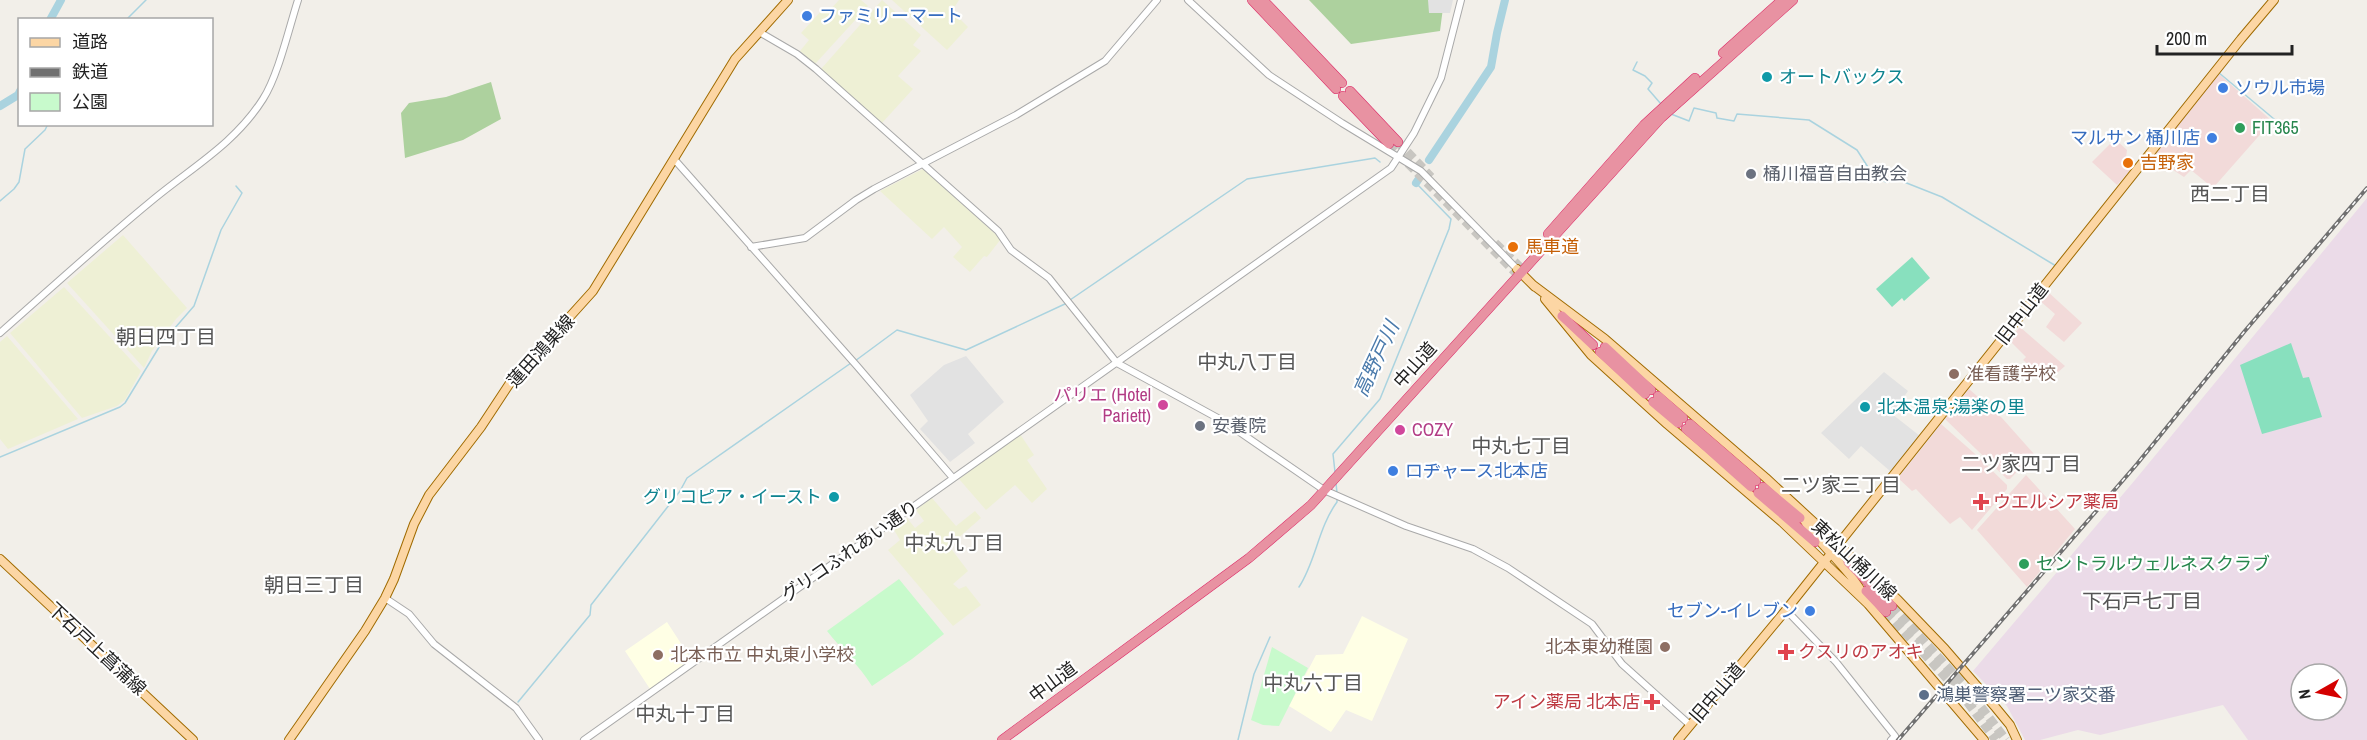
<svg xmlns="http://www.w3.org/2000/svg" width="2367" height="740" viewBox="0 0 2367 740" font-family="'Archivo Narrow','Noto Sans JP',sans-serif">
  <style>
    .commercial { fill: #f2dad9 }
    .industrial { fill: #ebdbe8; fill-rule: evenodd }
    .education { fill: #ffffe5 }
    .farmland { fill: #eef0d5 }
    .forest { fill: #add19e }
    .park { fill: #c8facc }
    .pitch { fill: #88e0be }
    .parking { fill: #e2e2e2 }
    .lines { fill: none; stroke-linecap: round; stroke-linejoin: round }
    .stream { stroke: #aad3df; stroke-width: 1.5 }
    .river { stroke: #aad3df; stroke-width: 8 }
    .highway-tunnel { stroke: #c8c6c1; stroke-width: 9; stroke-dasharray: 9 4.5; stroke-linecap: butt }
    .minor-casing { stroke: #a9a9a9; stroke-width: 8 }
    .major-casing { stroke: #a06b00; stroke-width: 10 }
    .highway-casing { stroke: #dc2a67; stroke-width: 10 }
    .minor { stroke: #fff; stroke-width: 6 }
    .major { stroke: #fcd6a4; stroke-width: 8 }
    .highway { stroke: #e892a2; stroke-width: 9 }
    .rail-casing { stroke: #707070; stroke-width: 4 }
    .rail { stroke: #fff; stroke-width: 1.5; stroke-dasharray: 4.5; stroke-linecap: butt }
    .shop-dot { fill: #3f7fe0; stroke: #fff; stroke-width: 2 }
    .culture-dot { fill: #0f9aa8; stroke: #fff; stroke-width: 2 }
    .leisure-dot { fill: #2e9e5b; stroke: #fff; stroke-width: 2 }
    .food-dot { fill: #e8710a; stroke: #fff; stroke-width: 2 }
    .worship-dot { fill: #6b7280; stroke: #fff; stroke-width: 2 }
    .education-dot { fill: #8d6e63; stroke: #fff; stroke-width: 2 }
    .hotel-dot { fill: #d1479c; stroke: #fff; stroke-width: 2 }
    .health-dot { fill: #e0444e; stroke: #fff; stroke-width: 2 }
    .service-dot { fill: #5c6f8a; stroke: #fff; stroke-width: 2 }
    .labels { text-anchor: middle; stroke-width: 4.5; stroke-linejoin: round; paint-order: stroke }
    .shop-label { font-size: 18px; fill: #366cbe; stroke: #fff; text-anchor: start }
    .culture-label { font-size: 18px; fill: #0d838f; stroke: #fff; text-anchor: start }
    .leisure-label { font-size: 18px; fill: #27864d; stroke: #fff; text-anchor: start }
    .food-label { font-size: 18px; fill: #c56008; stroke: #fff; text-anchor: start }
    .worship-label { font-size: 18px; fill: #5b616d; stroke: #fff; text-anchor: start }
    .street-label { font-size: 18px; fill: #222; stroke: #fff }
    .education-label { font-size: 18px; fill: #785e54; stroke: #fff; text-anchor: start }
    .hotel-label { font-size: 18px; fill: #b23c85; stroke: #fff; text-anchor: end }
    .health-label { font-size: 18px; fill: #be3a42; stroke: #fff; text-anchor: start }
    .service-label { font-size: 18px; fill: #4e5e75; stroke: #fff; text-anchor: start }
    .neighbourhood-label { font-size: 20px; fill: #555; stroke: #fff }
    .water-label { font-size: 20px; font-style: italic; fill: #4a7aab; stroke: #fff }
  </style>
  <rect width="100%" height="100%" fill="#f2efe9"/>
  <path class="commercial" d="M2219,74l53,47 -59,67 -22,-18 -7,7 -31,-20z
    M2115,139l12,11 -1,7 9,8 -18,20 -25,-23z
    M2047,291l35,32 -18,19 -18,-15 9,-13 -16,-14z
    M2020,327l45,39 -17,15 -25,-21 3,-3 -17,-17z
    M1969,389l33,29 32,36 -24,25h-3l-62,-60z
    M1941,424l33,29 33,32v4l-35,41 -12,-13 -10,7 -34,-35 -4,2 -14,-13z
    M2026,475l49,54 -48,58 -50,-57z"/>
  <path class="industrial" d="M2367,198v542h-119l-25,-35 -123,30 -22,-5 -38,10h-15l-18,-34 -34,-35 162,-191zM2301,674h36v36h-36z"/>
  <path class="education" d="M1362,616l46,23 -36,82 -26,-11 -15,22 -42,-26 27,-51 27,-1z
    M667,622l24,37 -41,30 -25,-38z"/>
  <path class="farmland" d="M839,0h22l7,6 -53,58 -15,-13 9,-11 -8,-7 22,-24 5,3z
    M882,0l39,35 -8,10 8,6 -23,25 15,13 -31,34 -61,-54z
    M892,0h67l-7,11 16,16 -21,23z
    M923,169l78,70 -14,18 -3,-1 -14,16 -17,-15 9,-10 -18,-20 -12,12 -52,-48z
    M123,235l64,73 -11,11 -24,32 -8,17 -77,-85z
    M64,287l77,84 -16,29 -8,6 -35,12 -72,-85z
    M7,336l71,83 -70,30 -8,-10v-97z
    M1020,434l14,21 -7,5 20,29 -15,14 -17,-18 -29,25 -27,-31z
    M932,498l24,28 19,-15 6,7 -32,28 19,25 -15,13 6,5 7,-3 15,19 -28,21 -65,-76 12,-10 -6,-10 13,-12 8,10 9,-7 -8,-11z"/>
  <path class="forest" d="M1309,0h135l-4,31 -89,13z
    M491,82l10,37 -38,21 -58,18 -4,-45 8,-10 37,-6z"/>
  <path class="park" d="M899,579l45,55 -32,25 -40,27c-13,-21 -30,-36 -45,-55z
    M1272,647l36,21 -29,58 -16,-1 -12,-5z"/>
  <path class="pitch" d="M1912,257l18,21 -26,23 -2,-3 -10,9 -16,-18z
    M2291,343l12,35 6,-1 13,40 -60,17 -22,-69z"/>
  <path class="parking" d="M1428,0h25l-3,13h-21z
    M966,356l38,46 -36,32 7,9 -25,19 -30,-33 8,-8 -18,-26 34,-30z
    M1884,372l24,19 -16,23 28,22 -30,35 -29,-25 -12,13 -28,-26z"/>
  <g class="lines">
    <path class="stream" d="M126,20l20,-20
      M1637,62l-4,8 12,6 7,7 -4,6 13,15
      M2218,72l56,47
      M1671,114l18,7 5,-13 22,5 1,5 17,3 3,-7 72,6 48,30 16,25 13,7 13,-2 43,17 114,69
      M0,201l14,-12 5,-7 6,-33 20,-19 3,-6
      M1070,300l177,-121 128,-21 5,4
      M855,361l42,-31 69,20 101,-47
      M0,457l120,-50 5,-4 36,-59 33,-38 27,-76 21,-37 -6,-7
      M1335,472l-2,-18 47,-55 69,-170 2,-10 -35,-36
      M1336,483l1,10
      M1299,587c17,-26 19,-59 38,-85v-4
      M518,702l72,-87 1,-10 89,-114 7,-13 164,-115
      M1238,740l16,-66 16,-37"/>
    <path class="river" d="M50,20l11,-20
      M0,106l18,-11 2,-4
      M1429,160l62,-93 6,-34 8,-33
      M1416,183l2,-3"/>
    <path class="highway-tunnel" d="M1398,142l33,35
      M1389,144l132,134
      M1495,243l31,30
      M1817,534l31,28
      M1892,606l76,84 38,50
      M1886,612l77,84 33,44"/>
    <defs>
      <path id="minor" d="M1188,0l81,75 73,48 79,48 96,98
        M761,33l36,21 19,15 182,162 13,19 38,28 68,85 108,59 99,68 82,36 67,23 35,19 84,56 30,40 68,61
        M674,159l183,207 96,112
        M751,247l54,-9 51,-38 18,-11 142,-74 89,-54 52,-61
        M0,333c49,-43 98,-88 149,-130 40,-34 85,-58 114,-104 15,-23 26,-71 35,-99
        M385,598l24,16 25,30 82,64 23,32
        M1786,610l50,52 59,74 -4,4
        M584,740l807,-572 23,-35 27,-55 20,-78"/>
      <path id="major" d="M1517,269l18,18
        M1533,285l72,54 161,139 132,122 47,49 51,59 14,17 7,15
        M1545,299l46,56 76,69 115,98 86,82 116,136
        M1800,513c17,32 49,53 65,85
        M0,559l193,181
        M289,740l76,-109 20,-33 9,-19 20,-55 15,-29 52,-68 29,-44 83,-92 142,-232 53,-59
        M1678,740l108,-130 455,-571 33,-39"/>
      <path id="highway" d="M1252,0l84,89
        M1263,0l79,83
        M1723,53l59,-53
        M1350,91l48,51
        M1343,96l46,48
        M1548,234l96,-109 51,-47
        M1562,316l31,29
        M1605,347l46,43
        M1600,352l45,42
        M1658,396l25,22
        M1653,402l25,21
        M1690,424l66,57
        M1686,429l65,58
        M1763,487l37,31
        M1758,493l57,49
        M1848,562l44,44
        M1866,591l20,21
        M1002,740l247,-182 62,-53 350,-387 132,-118"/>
    </defs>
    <use href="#minor" class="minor-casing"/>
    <use href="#major" class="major-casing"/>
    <use href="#highway" class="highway-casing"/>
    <use href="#minor" class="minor"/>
    <use href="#major" class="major"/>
    <use href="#highway" class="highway"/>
    <defs>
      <path id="rail" d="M1898,740l239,-276 107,-132 123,-144"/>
    </defs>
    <use href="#rail" class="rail-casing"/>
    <use href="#rail" class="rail"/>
  </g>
  <g class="shop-dot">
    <circle cx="807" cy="16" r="6"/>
    <circle cx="2223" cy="88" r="6"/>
    <circle cx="2212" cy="138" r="6"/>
    <circle cx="1393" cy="471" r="6"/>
    <circle cx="1810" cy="611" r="6"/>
  </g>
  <g class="culture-dot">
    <circle cx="1767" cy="77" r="6"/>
    <circle cx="1865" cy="407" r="6"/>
    <circle cx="834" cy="497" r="6"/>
  </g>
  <g class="leisure-dot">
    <circle cx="2240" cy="128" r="6"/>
    <circle cx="2024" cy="564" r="6"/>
  </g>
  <g class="food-dot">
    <circle cx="2128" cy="163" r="6"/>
    <circle cx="1513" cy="247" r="6"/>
  </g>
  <g class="worship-dot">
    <circle cx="1751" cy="174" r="6"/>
    <circle cx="1200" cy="426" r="6"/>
  </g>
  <g class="education-dot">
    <circle cx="1954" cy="374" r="6"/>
    <circle cx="1665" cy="647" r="6"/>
    <circle cx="658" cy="655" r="6"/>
  </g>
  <g class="hotel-dot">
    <circle cx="1163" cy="405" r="6"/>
    <circle cx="1400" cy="430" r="6"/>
  </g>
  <g class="health-dot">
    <path d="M1978 493h6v6h6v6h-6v6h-6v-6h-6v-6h6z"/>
    <path d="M1783 643h6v6h6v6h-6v6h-6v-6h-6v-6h6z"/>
    <path d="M1649 693h6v6h6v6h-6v6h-6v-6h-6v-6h6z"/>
  </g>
  <circle class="service-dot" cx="1924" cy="695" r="6"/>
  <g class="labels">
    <g class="shop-label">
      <text x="819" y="22">ファミリーマート</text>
      <text x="2235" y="94">ソウル市場</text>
      <text x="2200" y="144" text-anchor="end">マルサン 桶川店</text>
      <text x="1405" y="477">ロヂャース北本店</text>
      <text x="1798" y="617" text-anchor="end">セブン-イレブン</text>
    </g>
    <g class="culture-label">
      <text x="1779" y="83">オートバックス</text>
      <text x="1877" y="413">北本温泉;湯楽の里</text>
      <text x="822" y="503" text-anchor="end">グリコピア・イースト</text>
    </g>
    <g class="leisure-label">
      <text x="2252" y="134">FIT365</text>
      <text x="2036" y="570">セントラルウェルネスクラブ</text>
    </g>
    <g class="food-label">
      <text x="2140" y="169">吉野家</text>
      <text x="1525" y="253">馬車道</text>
    </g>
    <g class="worship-label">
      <text x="1763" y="180">桶川福音自由教会</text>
      <text x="1212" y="432">安養院</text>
    </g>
    <g class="street-label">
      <text transform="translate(2022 314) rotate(-52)" y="6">旧中山道</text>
      <text transform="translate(541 351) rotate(-48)" y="6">蓮田鴻巣線</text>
      <text transform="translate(1415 365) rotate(-48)" y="6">中山道</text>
      <text transform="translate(850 551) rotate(-35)" y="6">グリコふれあい通り</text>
      <text transform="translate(1854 560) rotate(43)" y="6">東松山桶川線</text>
      <text transform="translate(97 649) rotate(43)" y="6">下石戸上菖蒲線</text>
      <text transform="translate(1053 682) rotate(-37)" y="6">中山道</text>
      <text transform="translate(1717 693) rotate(-49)" y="6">旧中山道</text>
    </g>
    <g class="education-label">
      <text x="1966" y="380">准看護学校</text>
      <text x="1653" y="653" text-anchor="end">北本東幼稚園</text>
      <text x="670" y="661">北本市立 中丸東小学校</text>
    </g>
    <g class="hotel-label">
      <text x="1151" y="401">パリエ (Hotel<tspan x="1151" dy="21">Pariett)</tspan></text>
      <text x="1412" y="436" text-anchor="start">COZY</text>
    </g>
    <g class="health-label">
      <text x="1993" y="508">ウエルシア薬局</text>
      <text x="1798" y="658">クスリのアオキ</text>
      <text x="1640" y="708" text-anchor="end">アイン薬局 北本店</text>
    </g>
    <g class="service-label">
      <text x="1936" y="701">鴻巣警察署二ツ家交番</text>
    </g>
    <g class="neighbourhood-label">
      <text x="2230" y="201">西二丁目</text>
      <text x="166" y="344">朝日四丁目</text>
      <text x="1247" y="369">中丸八丁目</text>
      <text x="1521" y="453">中丸七丁目</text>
      <text x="2021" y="471">二ツ家四丁目</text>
      <text x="1841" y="492">二ツ家三丁目</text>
      <text x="954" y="550">中丸九丁目</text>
      <text x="314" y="592">朝日三丁目</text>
      <text x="2142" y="608">下石戸七丁目</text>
      <text x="1313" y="690">中丸六丁目</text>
      <text x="685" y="721">中丸十丁目</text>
    </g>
    <g class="water-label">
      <text transform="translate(1376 359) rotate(-65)" y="7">高野戸川</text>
    </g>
  </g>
  <rect x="18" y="18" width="195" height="108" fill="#ffffff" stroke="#a7a7a7" stroke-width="1.5"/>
  <rect x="30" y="38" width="30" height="9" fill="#fcd6a4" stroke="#a7a7a7" stroke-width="1.5"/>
  <text x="72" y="48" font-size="18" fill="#222222">道路</text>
  <rect x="30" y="68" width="30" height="9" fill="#707070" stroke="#a7a7a7" stroke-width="1.5"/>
  <text x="72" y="78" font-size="18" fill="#222222">鉄道</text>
  <rect x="30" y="93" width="30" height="18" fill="#c8facc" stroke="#a7a7a7" stroke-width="1.5"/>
  <text x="72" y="108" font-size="18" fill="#222222">公園</text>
  <g transform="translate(2319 692) rotate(261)"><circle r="28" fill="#ffffff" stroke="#a7a7a7" stroke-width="1.5"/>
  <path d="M0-4.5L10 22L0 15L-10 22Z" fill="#d40000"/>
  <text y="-9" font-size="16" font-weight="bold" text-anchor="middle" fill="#222222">N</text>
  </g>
  <path d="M2157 45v9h135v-9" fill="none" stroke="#222222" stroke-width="3"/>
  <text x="2166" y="45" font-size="18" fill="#222222" stroke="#ffffff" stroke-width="4.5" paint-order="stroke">200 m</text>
</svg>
